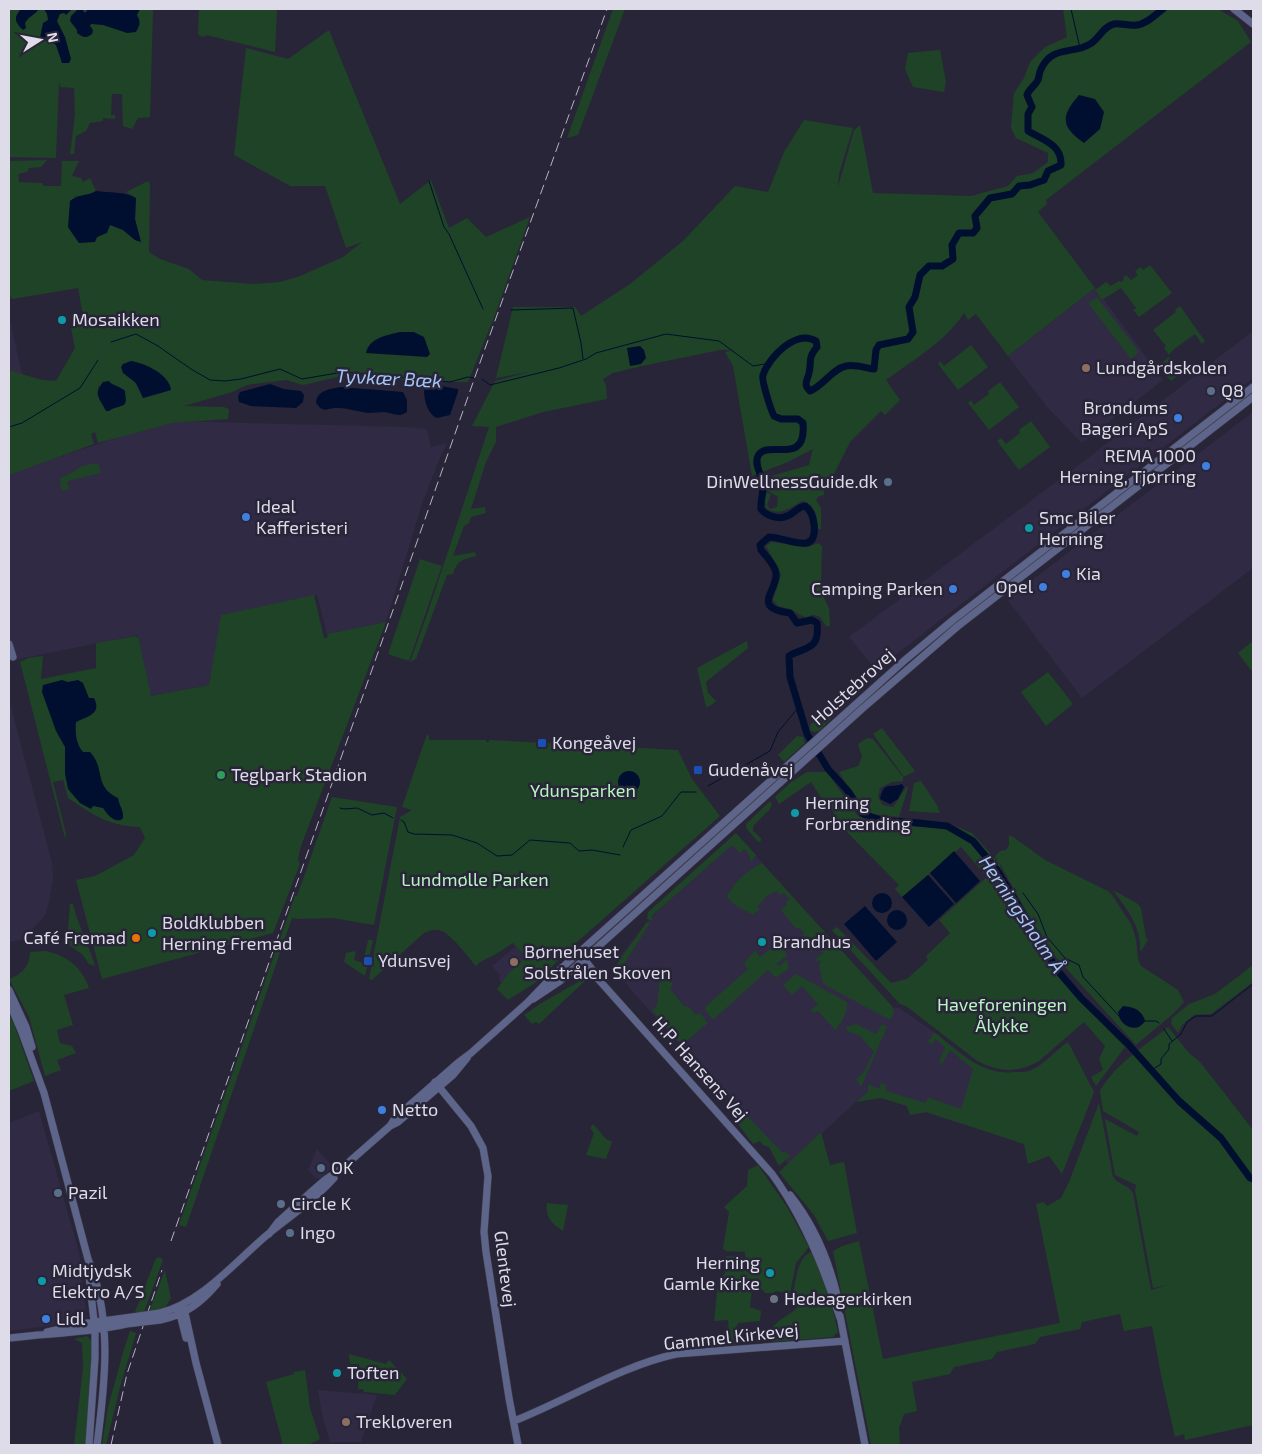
<svg xmlns="http://www.w3.org/2000/svg" width="1262" height="1454" viewBox="0 0 1262 1454" font-family="'Exo 2',sans-serif">
  <style>
    .built { fill: #302a44 }
    .green { fill: #1f4326; fill-rule: evenodd }
    .water { fill: #000f30 }
    .lines { fill: none; stroke-linecap: round; stroke-linejoin: round }
    .stream { stroke: #000f30; stroke-width: 1 }
    .river { stroke: #000f30; stroke-width: 7 }
    .secondary-casing { stroke: #433f4f; stroke-width: 8 }
    .secondary { stroke: #5e658a; stroke-width: 7 }
    .rail { stroke: #b6b3c2; stroke-width: 1; stroke-dasharray: 10 5; stroke-linecap: butt }
    .secondary-bridge-casing { stroke: #433f4f; stroke-width: 8; stroke-linecap: butt }
    .secondary-bridge { stroke: #5e658a; stroke-width: 7 }
    .culture-dot { fill: #0f9aa8; stroke: #292538; stroke-width: 2 }
    .education-dot { fill: #8d6e63; stroke: #292538; stroke-width: 2 }
    .service-dot { fill: #5c6f8a; stroke: #292538; stroke-width: 2 }
    .shop-dot { fill: #3f7fe0; stroke: #292538; stroke-width: 2 }
    .transit-dot { fill: #1a4fb4; stroke: #292538; stroke-width: 2 }
    .leisure-dot { fill: #2e9e5b; stroke: #292538; stroke-width: 2 }
    .food-dot { fill: #e8710a; stroke: #292538; stroke-width: 2 }
    .worship-dot { fill: #6b7280; stroke: #292538; stroke-width: 2 }
    .labels { text-anchor: middle; stroke-width: 5; stroke-linejoin: round; paint-order: stroke }
    .poi-label { font-size: 18px; fill: #dedce9; stroke: #292538; text-anchor: start }
    .street-label { font-size: 18px; fill: #dedce9; stroke: #292538 }
    .park-label { font-size: 18px; fill: #b6f6bf; stroke: #292538 }
    .water-label { font-size: 19px; font-style: italic; fill: #a4c5f7; stroke: #292538 }
  </style>
  <rect width="100%" height="100%" fill="#292538"/>
  <path class="built" d="M1095,288l68,92 -81,63 -35,-36 -39,-51z
    M9,315l17,78 -17,5z
    M1253,331v47l-377,292 -27,-33 235,-176z
    M1253,412v156l-171,130 -75,-99z
    M169,421l238,6 20,2 4,18 16,-4 -8,17 -17,44 -36,118 -59,12 -10,-39 -95,20 -13,70 -59,11 -12,-61 -129,26v-188z
    M9,699l43,164 1,16 -4,23 -5,15 -12,12 -3,9 -20,4z
    M733,838h7l150,169 9,1 35,24 45,35 -17,57 -36,-12 -16,3 -3,-9 -26,-8 -25,4 -68,62 -158,-175 -12,-19 1,-12 29,-37z
    M523,940l10,13 -28,34 -6,-7 1,-5 -8,-9z
    M39,1111l40,141 8,69 -78,10v-208z
    M317,1149l14,16v3l-10,11 -7,-2 -6,-8z
    M318,1390l59,5 -16,47h-31l-8,-27z"/>
  <path class="green" d="M9,9h144l-3,108 -12,1 -6,11 -9,-3 -1,-32h-10l-1,21h4v4l-12,-1v3l-13,2 -4,8 -10,5 -2,18h-4l5,-40 -1,-26 -14,-1 -1,-6 -3,77 -47,-1z
    M199,9h78l-2,43 -69,-17 -1,2 -7,-2z
    M613,9h12l-47,126 -11,3z
    M1063,9h155l20,12 13,21 -205,158 1,4 -9,8 57,76 -87,68 -32,-42 -8,6 -4,-7c-18,28 -51,47 -78,67l14,20 -15,15 -4,-4 -31,31 -16,32 -12,10 -3,-2 5,5v8l-6,2 -2,3 5,8v21h-3c-1,-12 -2,-25 -16,-28 -13,7 -22,16 -36,7l-1,-9 2,-6 4,1 -4,11 3,4 7,-2 1,-10 -8,-5 -3,-1 -2,-13 44,-13 4,-16 -25,13 -36,14 -19,-110 -8,-14 9,-2h-14l-78,16 -29,7 -10,6 3,6 1,14 -64,13 -47,15v15l-10,20 -15,47 14,-2 1,6 -15,4 -2,6 -5,3 -11,30 22,-4 1,4c-14,4 -18,3 -23,18l-6,1 -31,84 -6,3 19,-53 60,-182 -17,-1 23,-45 33,-9 -32,6 17,-71h62l6,9 49,-32 53,-43 52,-55 33,6 16,-40 20,-32 49,8 -14,46 -1,13 16,-57 6,-5 13,68 98,3 37,-10 9,-10 16,-3 15,-11v-9l-32,-15 -5,-10 3,-35 10,-15 6,-16 15,-15 22,-10z
    M329,30l71,174 31,-24 18,48 18,-10 19,19 44,-20 -35,98 -27,67h-15l-115,-5 -35,8 -17,-5 -39,5 -15,7 -48,14 40,1 5,2 -1,10 -56,4 -74,20 -3,-11 -4,2 3,10 -85,31v-103l3,-1 30,9 14,1 19,-33 -4,-20 13,-7 -6,-33 -66,11 -3,-5v-133l38,-1 -6,7 -12,1 -2,4 -9,2 1,8 23,1 2,3h17l1,-25h17l-7,15 9,2 2,4 7,-4 6,13 -8,5h-13l-7,31 11,16 18,-5 13,-13 13,5 12,10 6,2 -6,-23 1,-21 -10,-6 22,-11 2,3 -1,68 11,7 29,10 13,11 51,4 27,-2 20,-6 43,-19 19,-15 -16,6 -21,-62h-35l-56,-31 12,-107 42,11zM156,370l11,11 4,9 -28,8 -5,-11 -5,-7zM102,384l14,1 4,22c-18,2 -20,-3 -22,-20z
    M940,50l6,32 -2,10 -31,-5 -8,-18 3,-16z
    M1150,265l22,28 -33,24 -6,-7 3,-2 -15,-20 -19,12 -7,-10 11,-8 5,4 8,-5 3,1 2,-2 -1,-2 3,-3 5,5 7,-5 -3,-4 6,-4 2,3z
    M1097,297l42,55 -8,7 -43,-56z
    M1180,306l25,35 -3,3 -7,-10 -22,16 -4,5 -5,-7 2,-2 -13,-16 23,-18 -1,-2z
    M971,345l17,22 -30,23 -20,-26 2,-3 4,5z
    M1169,357l12,16 -10,8 -13,-15z
    M1000,382l19,25 -30,23 -21,-27 3,-3 3,5 15,-11 -1,-3z
    M1031,421l19,26 -31,23 -22,-29 4,-3 5,6 14,-11 -1,-3z
    M98,463l3,10 -29,7 -5,2 2,8h-8l-1,-12 13,-6 8,-6z
    M771,542l37,5 10,-4 4,3 -1,36 3,16 5,10 1,18h-4l-6,-9 -7,-2 -7,2 -6,-2 -10,-6 -12,-3 -5,-6 8,-25 -15,-29z
    M420,559l22,7 -33,95 -21,-7z
    M314,595l10,43 4,-1 -1,-3 59,-12 -85,224 -3,13 2,5 -27,69 -171,46 -26,-99 19,-4 39,-21 11,-17 -5,-11c-31,-1 -47,-12 -72,-29l-5,-18 -10,2 13,52 -1,4 -45,-176 8,-4 15,-2 -2,23 55,-11v-25l40,-7 1,2 1,-3 13,61 58,-11 12,-70z
    M747,641l1,7 -42,34 2,11 8,8 -6,5 -4,1 -9,-39z
    M1253,641v32l-15,-20z
    M1048,672l25,32 -27,22 -25,-34z
    M829,709l5,7 -15,15 -5,1 -4,-2v-5z
    M882,728l33,43 -11,6 -31,-43z
    M427,734l2,2v4h57v2h3v-2l189,10 14,29 28,37 -152,134 -30,31 -30,19 -11,-11 11,-15 16,-15v-4l-11,-12 -17,11 -16,8 -4,4c-8,-9 -26,-34 -37,-36 -6,-1 -10,1 -15,3l-52,47 -3,-1 31,-162 12,-7 -10,-3z
    M797,736l6,1 2,6 -21,19 -6,-7z
    M867,738l6,1 30,38v4l-11,1 -12,6 -2,9 5,8 10,2 14,-21 1,2 -9,29 -29,-3 -11,-9 -20,-33 19,-6 4,-9 -4,-13z
    M807,772h20l31,44 18,6 41,5 30,-4 25,10 26,29 -3,-6 5,-5 6,-1 3,-5v-9h3l33,24 63,31 4,4 19,29 5,15 2,20 3,7 37,24 6,12 -10,11 -38,32 -92,-101 -45,-82c18,71 75,134 126,185l-29,39 -5,-9 12,-7 -4,-11 6,-13 -21,-24 -45,39c-22,13 -42,11 -63,-1l-70,-54 -6,-2 -68,-74 5,-3 54,56 16,-4 21,-19 -2,-4 24,-23 -11,-13 48,-43 -26,-30 -59,50 -7,-8 4,-4 -60,-61 -8,-17 -11,-11 -9,-14 -32,22 -4,-7 16,-15z
    M921,781l16,24 3,8 -31,-2 5,-28z
    M332,797l65,10 -23,118 -41,-7 -36,1 -5,-1 -106,309 -7,-2 116,-329h2z
    M770,801l2,3 -2,5 -17,17v5l8,7v3l-3,1 -11,-13 -1,-5z
    M736,833l20,22 -5,7 -2,-7 -5,-6 -4,4 -8,-8 -80,71v5l-5,-2 1,-7z
    M762,863l130,143 2,7 -4,7 -67,-36 -4,-20 2,-2 -2,-2 -2,2 -2,-2 8,-7 -6,-6 -6,5 -10,-8 3,-10 -2,-4 -3,-2 -3,1 -15,-19 6,-5 -1,-3 3,-3 -5,-6 -4,2 -3,-4 -9,4 -10,11 1,4 -6,5c-10,-6 -19,-9 -26,-18 5,-13 22,-28 35,-34z
    M1113,890l25,14 3,4 5,30 2,2 -7,11h-1c2,-24 -14,-43 -27,-61z
    M70,904h3c5,22 16,41 22,62l-6,-2 -7,-10 -15,-10z
    M646,923h4l-27,43 -1,9 -4,-5 -1,-6z
    M368,940h5l-8,36 -21,-14 2,-9 10,-2 -2,9 9,3z
    M774,946h7l4,4 2,6 -11,8 3,2 8,-7 2,9 -13,10 -8,-8 -55,50 -7,-9 -1,-4 43,-38 -4,-5 11,-14 5,7z
    M45,951c20,3 38,17 44,37l-25,7 9,30 -16,5 3,13 12,3 4,7 -19,7 4,10 -16,6 -16,-59 -20,-38c13,-5 21,-13 21,-27z
    M1253,965v17l-42,32 -17,1 -11,9 -5,9 -7,-9 1,-6 17,-14 26,-10z
    M796,974l51,28c1,10 -5,21 -12,28l-17,-19 -4,2 -3,-3 7,-6 -16,-18 -10,9 -9,-10z
    M662,976l5,1 6,8 -3,4 15,18 3,-1 8,9 4,-2 8,10 -26,22 -30,-35 5,-4 3,-29z
    M585,978v3l-46,43 -3,-2 -4,2 -8,-9 16,-11z
    M9,1013l4,8 21,60 -25,10z
    M856,1024l20,10 6,-10 5,3 -26,60 -5,-8 8,-7 10,-20 -14,-16 -13,-5 -1,-4z
    M1168,1027l21,26 11,9 53,68v295l-68,15 -1,-6 -9,3 -13,-57 -10,-54 -28,5 -4,-17 -38,8 -2,7 -40,8 -5,7 -38,8 -5,7 -38,8 -4,7 -38,8 5,29 -13,3 -5,14 1,17h-29l-38,-194 9,-5 17,-5 24,118 177,-36 -24,-119 8,-2 3,4 14,-8 8,-16 30,-79 14,74c5,8 15,7 20,16l18,97 17,-5 -15,3 -18,-98 1,-5 -21,-10 -10,-56 32,17 2,-4 -36,-21 -3,-20c15,-27 45,-45 68,-64z
    M934,1032c26,20 47,44 82,40 5,0 11,0 15,-2 15,-6 24,-20 37,-28l26,50 -32,82 -13,-18 -21,8 -4,-20 -98,-32 -16,3 -3,-9 -26,-8 -25,4 12,-10v-8l11,5 2,-6 5,2v6l40,12 2,-6 33,12 12,-40 -23,-19 -8,14 -3,-2 6,-15 -10,-8 -3,6 -4,-3z
    M747,1116l36,37 3,-1 4,4 -11,10 -10,-19 -6,-2 -3,-4 -7,3 -15,-20z
    M593,1124l13,15 6,3 -6,17 -20,-4 8,-22 -4,-5z
    M821,1132l9,33 14,-3 13,71 -29,8 -14,-26 -35,-43z
    M758,1165l29,42 22,40 -13,16 -6,31 -14,-3 -3,2h-8l-2,-3 -11,-2 -2,19 11,4 -1,10 -22,2 -2,4 1,6 -3,4 1,8h-5l-2,-25 -14,1 4,-38 7,-10 1,-17 17,1 -3,8h6l-1,-13 -19,-1 -3,-2 6,-37 -5,-5 23,-21 1,-16z
    M547,1203l21,2 -5,26c-12,-8 -18,-14 -16,-28z
    M812,1252l19,50 7,30 -5,5 -62,5c-2,-24 15,-21 27,-36l-2,-10 -3,-2c3,-13 4,-38 19,-42z
    M160,1257l3,3 -19,52h-9l21,-54z
    M165,1270l6,28 -6,10 -16,4z
    M130,1331l6,2 -16,54 -14,58h-4l6,-38 16,-58z
    M87,1336l4,4 1,10 -3,72 -4,23h-11l9,-78 -1,-24 -8,-4z
    M349,1354l37,10 3,-4 18,19 -12,16 -31,-3 -1,-3h-5l1,-25h-9z
    M305,1370l5,38 10,31 -12,6h-25l-17,-63 28,-8v-2z"/>
  <path class="water" d="M21,9h18c-4,6 -10,7 -14,14l1,5 -3,2c-8,-8 -10,-12 -2,-21z
    M44,9h28l-6,6 -2,-2 -4,1 -3,7 8,16 6,22 -2,4h-7l-6,-18c-15,-10 -19,7 -13,-22l5,-3 -1,-6z
    M78,9h4l3,4 3,-4h52l-3,6c4,7 3,10 -1,17l-9,1 -24,-8 -12,-1 -1,2 3,4 -1,4c-6,5 -10,3 -15,-1v-3l-7,-9 1,-5z
    M1079,95l16,4 9,13 -4,17 -16,14c-24,-17 -23,-27 -5,-48z
    M96,191c14,2 28,0 40,7l-1,21 6,23 -6,-2 -12,-10 -13,-5 -3,8 -10,4 -2,5 -16,1 -11,-16 2,-26c8,-7 18,-5 26,-10z
    M400,332h14l10,5 6,17 -3,3 -61,-4c3,-15 21,-18 34,-21z
    M640,346l4,4 2,8 -5,6 -11,2 -3,-18z
    M131,361c14,2 39,14 40,29l-28,8 -7,-15 -13,-10 -2,-6 2,-3z
    M109,381c3,5 11,5 16,10l1,10 -2,4 -12,4 -3,2h-3c-7,-14 -13,-16 -3,-29z
    M270,384l14,5 17,2 3,4 -1,7 -7,6 -45,-2 -12,-4 -1,-5 2,-5z
    M429,384l29,5v3l-8,23 -13,3c-10,-3 -15,-23 -12,-33z
    M341,387l62,5 4,8v12c-8,6 -14,1 -23,0 -5,0 -10,1 -16,1 -16,-2 -27,-8 -43,-3l-5,-2 -4,-5c1,-13 14,-14 25,-16z
    M62,680l6,2 10,-2 5,3 6,15h5c8,16 -6,18 -18,24 -1,10 0,22 7,30h7c16,17 3,34 28,46 1,7 6,13 5,20l-2,2c-8,2 -14,-6 -18,-12l-10,-2 -2,3 -11,-6 -12,-14 -3,-15v-27l-9,-16 -14,-39 1,-7z
    M618 782a11 11 0 1 1 22 0a11 11 0 1 1-22 0Z
    M902,784l2,3 -6,12 -8,5 -10,-5c4,-19 10,-10 22,-15z
    M954,851l26,30 -24,22 -26,-30z
    M928,875l26,29 -25,23 -27,-30z
    M872 903a10 10 0 1 1 20 0a10 10 0 1 1-20 0Z
    M865,906l32,36 -21,19 -32,-37z
    M887 920a10 10 0 1 1 20 0a10 10 0 1 1-20 0Z
    M1123,1006c11,1 19,4 22,15 -9,14 -26,4 -27,-9z"/>
  <g class="lines">
    <path class="stream" d="M1071,9l9,39
      M429,181l15,46 5,7 34,75
      M511,310l62,-2 8,35 2,16
      M111,342l25,-8 22,12 33,23 19,11 15,1 16,-2 39,-10 22,10 41,-7 107,10 18,-5 7,1
      M482,379l8,6 69,-17 27,-9 10,-6 70,-19 53,7 34,25 17,-3
      M9,427l13,-4 58,-35 18,-28
      M708,786l62,-35 8,-19 21,-25
      M340,808l4,1 13,-1 15,7 12,-2 9,5
      M401,820l3,2 4,10 6,2 38,1 25,8 20,13 15,-1 18,-15 40,3 9,8 13,-1 28,5
      M623,847l8,-17 31,-14 19,-24h15
      M1023,893l15,21 9,23 18,21 14,7 4,12 37,40
      M1143,1021h13l3,2
      M1164,1029l8,12
      M1152,1070l9,-6v-5l8,-10v-5l12,-10 6,-12 9,-6h16l41,-32"/>
    <path class="river" d="M1163,9c-7,5 -16,15 -26,16 -8,1 -16,-2 -23,-1 -11,2 -15,15 -24,20 -18,11 -38,1 -49,25 -2,4 -2,8 -3,11 -3,6 -9,9 -11,15l5,12 -4,7v17c16,9 34,14 33,34l-13,6 -4,9 -14,5 -11,1 -7,8 -22,4 -15,18 2,12 -4,5h-14l-7,12 1,14 -11,7h-13l-9,9 -5,22 -6,10 4,25 -5,7 -29,6 -3,5 -2,19c-8,-1 -20,-5 -28,-3 -14,3 -23,20 -36,25 -7,-6 -3,-10 -1,-18 3,-12 -2,-14 8,-26l-1,-6c-20,-12 -47,16 -53,34 -2,5 8,35 11,41l7,3h17l5,4c4,45 -36,15 -45,33 -4,8 3,18 5,26 1,10 -3,18 -2,27 5,7 18,11 26,7 7,-2 10,-9 18,-10 6,4 8,10 9,18 4,34 -27,13 -45,13l-9,8 1,5c5,6 14,15 15,23 2,18 -26,35 14,40l7,10 15,-3 5,3c3,28 -11,23 -28,33l1,21 17,57 21,35 20,22 15,23 21,7 25,1 38,4 26,15 24,29 60,100 24,28 47,46 51,57 42,37 29,40 3,1"/>
    <defs>
      <path id="secondary" d="M1234,9l19,15
        M9,644l4,13
        M581,958l3,1 13,17
        M580,963l19,17 173,194c32,44 52,93 68,144
        M9,990l17,37 6,20
        M533,999l27,-18 303,-273 95,-82 295,-229
        M9,1002l12,28 23,63 44,166c25,59 17,125 9,186
        M435,1082l36,44 12,22 5,28 -4,56 2,20 23,146 9,47
        M392,1125l6,-3 55,-47 14,-17
        M790,1195c24,30 38,63 47,100
        M269,1234l9,-12 33,-30 14,-12 16,-11 49,-43 5,-8 64,-56 12,-9 57,-51 26,-27 351,-315 48,-40 300,-233
        M88,1266l7,64v28l-6,87
        M183,1304l13,59 22,82
        M179,1310l7,28
        M160,1313c41,-10 75,-51 107,-78 22,-18 49,-36 67,-57
        M840,1316l25,129
        M160,1320c25,-5 41,-17 57,-36
        M47,1332l40,-9 38,-5
        M9,1338c39,-5 78,-5 117,-14
        M514,1421c53,-21 107,-55 162,-67l169,-13"/>
    </defs>
    <use href="#secondary" class="secondary-casing"/>
    <use href="#secondary" class="secondary"/>
    <path class="rail" d="M171,1241l311,-884 125,-348
      M111,1445l16,-71 35,-104"/>
    <defs>
      <path id="secondary-bridge" d="M125,1318l35,-5
        M126,1324l34,-4"/>
    </defs>
    <use href="#secondary-bridge" class="secondary-bridge-casing"/>
    <use href="#secondary-bridge" class="secondary-bridge"/>
  </g>
  <g class="culture-dot">
    <circle cx="62" cy="320" r="5"/>
    <circle cx="1029" cy="528" r="5"/>
    <circle cx="795" cy="813" r="5"/>
    <circle cx="152" cy="933" r="5"/>
    <circle cx="762" cy="942" r="5"/>
    <circle cx="770" cy="1273" r="5"/>
    <circle cx="42" cy="1281" r="5"/>
    <circle cx="337" cy="1373" r="5"/>
  </g>
  <g class="education-dot">
    <circle cx="1086" cy="368" r="5"/>
    <circle cx="514" cy="962" r="5"/>
    <circle cx="346" cy="1422" r="5"/>
  </g>
  <g class="service-dot">
    <circle cx="1211" cy="391" r="5"/>
    <circle cx="888" cy="482" r="5"/>
    <circle cx="321" cy="1168" r="5"/>
    <circle cx="58" cy="1193" r="5"/>
    <circle cx="281" cy="1204" r="5"/>
    <circle cx="290" cy="1233" r="5"/>
  </g>
  <g class="shop-dot">
    <circle cx="1178" cy="418" r="5"/>
    <circle cx="1206" cy="466" r="5"/>
    <circle cx="246" cy="517" r="5"/>
    <circle cx="1066" cy="574" r="5"/>
    <circle cx="1043" cy="587" r="5"/>
    <circle cx="953" cy="589" r="5"/>
    <circle cx="382" cy="1110" r="5"/>
    <circle cx="46" cy="1319" r="5"/>
  </g>
  <g class="transit-dot">
    <rect x="537" y="738" width="10" height="10" rx="2.5"/>
    <rect x="693" y="765" width="10" height="10" rx="2.5"/>
    <rect x="363" y="956" width="10" height="10" rx="2.5"/>
  </g>
  <circle class="leisure-dot" cx="221" cy="775" r="5"/>
  <circle class="food-dot" cx="136" cy="938" r="5"/>
  <circle class="worship-dot" cx="774" cy="1299" r="5"/>
  <g class="labels">
    <g class="poi-label">
      <text x="72" y="326">Mosaikken</text>
      <text x="1096" y="374">Lundgårdskolen</text>
      <text x="1221" y="397">Q8</text>
      <text x="1168" y="414" text-anchor="end">Brøndums<tspan x="1168" dy="21">Bageri ApS</tspan></text>
      <text x="1196" y="462" text-anchor="end">REMA 1000<tspan x="1196" dy="21">Herning, Tjørring</tspan></text>
      <text x="878" y="488" text-anchor="end">DinWellnessGuide.dk</text>
      <text x="256" y="513">Ideal<tspan x="256" dy="21">Kafferisteri</tspan></text>
      <text x="1039" y="524">Smc Biler<tspan x="1039" dy="21">Herning</tspan></text>
      <text x="1076" y="580">Kia</text>
      <text x="1033" y="593" text-anchor="end">Opel</text>
      <text x="943" y="595" text-anchor="end">Camping Parken</text>
      <text x="552" y="749">Kongeåvej</text>
      <text x="708" y="776">Gudenåvej</text>
      <text x="231" y="781">Teglpark Stadion</text>
      <text x="805" y="809">Herning<tspan x="805" dy="21">Forbrænding</tspan></text>
      <text x="162" y="929">Boldklubben<tspan x="162" dy="21">Herning Fremad</tspan></text>
      <text x="126" y="944" text-anchor="end">Café Fremad</text>
      <text x="772" y="948">Brandhus</text>
      <text x="524" y="958">Børnehuset<tspan x="524" dy="21">Solstrålen Skoven</tspan></text>
      <text x="378" y="967">Ydunsvej</text>
      <text x="392" y="1116">Netto</text>
      <text x="331" y="1174">OK</text>
      <text x="68" y="1199">Pazil</text>
      <text x="291" y="1210">Circle K</text>
      <text x="300" y="1239">Ingo</text>
      <text x="760" y="1269" text-anchor="end">Herning<tspan x="760" dy="21">Gamle Kirke</tspan></text>
      <text x="52" y="1277">Midtjydsk<tspan x="52" dy="21">Elektro A/S</tspan></text>
      <text x="784" y="1305">Hedeagerkirken</text>
      <text x="56" y="1325">Lidl</text>
      <text x="347" y="1379">Toften</text>
      <text x="356" y="1428">Trekløveren</text>
    </g>
    <g class="street-label">
      <text transform="translate(853 687) rotate(-42)" y="6">Holstebrovej</text>
      <text transform="translate(700 1069) rotate(48)" y="6">H.P. Hansens Vej</text>
      <text transform="translate(505 1269) rotate(83)" y="6">Glentevej</text>
      <text transform="translate(731 1337) rotate(-6)" y="6">Gammel Kirkevej</text>
    </g>
    <g class="park-label">
      <text x="583" y="797">Ydunsparken</text>
      <text x="475" y="886">Lundmølle Parken</text>
      <text x="1002" y="1011">Haveforeningen<tspan x="1002" dy="21">Ålykke</tspan></text>
    </g>
    <g class="water-label">
      <text transform="translate(389 378) rotate(3)" y="7">Tyvkær Bæk</text>
      <text transform="translate(1022 914) rotate(56)" y="7">Herningsholm Å</text>
    </g>
  </g>
  <rect width="1262" height="1454" fill="none" stroke="#dedce9" stroke-width="20"/>
  <g transform="translate(40 40) rotate(79)" stroke="#292538" stroke-width="4" paint-order="stroke">
  <path d="M0-4L9 19L0 12L-9 19Z" fill="#dedce9"/>
  <text y="-8" font-size="14" font-weight="bold" text-anchor="middle" fill="#dedce9">N</text>
  </g>
</svg>
